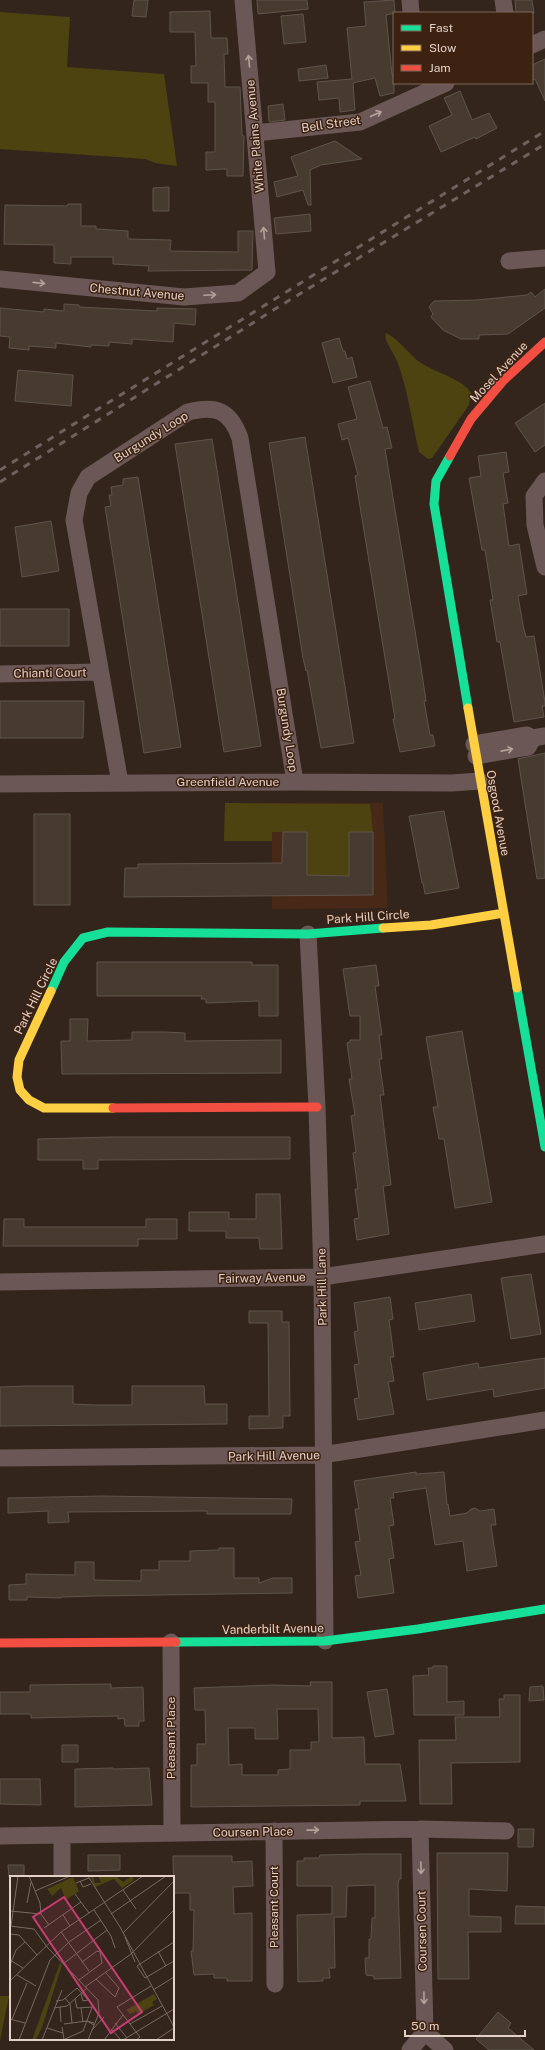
<svg xmlns="http://www.w3.org/2000/svg" width="545" height="2050" viewBox="0 0 545 2050" font-family="'Public Sans',sans-serif">
  <style>
    .built { fill: #482816 }
    .green { fill: #4c4311 }
    .building { fill: #473b30; stroke: #5f544b; fill-rule: evenodd }
    .lines { fill: none; stroke-linecap: round; stroke-linejoin: round }
    .street { stroke: #6b5856; stroke-width: 17 }
    .fast { stroke: #16e098; stroke-width: 9 }
    .slow { stroke: #ffcf43; stroke-width: 9 }
    .jam { stroke: #f24e42; stroke-width: 9 }
    .rail { stroke: #6f615d; stroke-width: 3; stroke-dasharray: 7 7; stroke-linecap: butt }
    .oneway { stroke: #b3a19a }
    .labels { text-anchor: middle; stroke-width: 3; stroke-linejoin: round; paint-order: stroke }
    .street-label { font-size: 12px; fill: #e3d1c7; stroke: #3d2212 }
    .inset-road { fill: none; stroke: #796a60; stroke-width: 1 }
    .view { fill: #c93d71; fill-opacity: 0.15; stroke: #c93d71; stroke-width: 2 }
    .inset-edge { fill: none; stroke: #e3d1c7; stroke-width: 2 }
  </style>
  <rect width="100%" height="100%" fill="#33251c"/>
  <path class="built" d="M225,803h158l5,105 -116,1v-68h-48z"/>
  <path class="green" d="M0,12l70,5 -3,50 97,7 13,92 -22,-3 -10,-4 -145,-10z
    M386,333c13,6 23,22 35,30 15,10 42,16 50,30l-2,12 -37,53 -4,1 -9,-7c-7,-30 -11,-62 -22,-91 -3,-8 -14,-21 -11,-28z
    M225,803l145,1 3,28h-24v44l-42,-1v-43h-35v9h-48z
    M0,1996h9l-9,45z"/>
  <path class="building" d="M134,0h14l-2,17 -14,-1z
    M257,0h50l1,9 -50,5z
    M394,0l1,13 -9,2 6,60 2,-1v19l-14,3 -5,-18 -22,5 2,27 -15,2 -1,-14 -20,2 -2,-18 35,-3 -5,-51 19,-2 -2,-24z
    M515,0h17l2,13h-18z
    M210,11l1,27h16l1,16h-4l1,33h15l2,48 2,1 -1,40h-16v-7l-21,1v-18h9v-50h-7v-19h-17v-17h5l-1,-34h-25v-20z
    M303,14l3,28 -22,2 -3,-28z
    M545,59v42l-10,-22 -3,1v-15z
    M326,65l2,13 -29,3 -1,-12z
    M460,91l12,29 17,-7 8,15 -21,11 -1,-2 -34,15 -12,-26 23,-11 -8,-17z
    M283,104l2,16 -16,2 -1,-16z
    M335,141l27,18 -41,6 -11,5 1,35h-3l-5,-15 -26,7 -3,-15 24,-6 -7,-19z
    M169,187v24h-16v-23z
    M68,204h13v22h15v3l32,2v8l43,1 -1,11 68,1v-21h15l-1,39 -104,1 1,-5 -36,-2v-7h-42v7l-17,-1v-18l-50,-1 1,-39 62,1z
    M310,214l1,17 -35,3 -2,-16z
    M545,289v19l-37,26 -29,1v4h-18l-18,-9 -12,-13 2,-3 -4,-7 5,-6 43,-1 50,-5 4,-3 4,5z
    M64,304l15,1v2l78,4v-3l39,1 -1,16 -21,-2 -1,19 -41,-3v5l-23,-2v4l-18,-1v2l-35,-4v5l-27,-2v4l-20,-2 1,-11 -10,-1v-28l44,4v-3l20,2z
    M339,338l4,13h2l2,8 5,-2 5,20 -24,6 -11,-40z
    M18,370l55,5 -2,31 -56,-5z
    M370,381l13,47 4,-1 5,21 -7,1 36,218 5,34h-2l6,34h3l2,11 -35,6 -7,-33h2l-40,-243 3,-1 -10,-37 -6,2 -4,-16 19,-5 -9,-32z
    M545,403v42l-10,7 -20,-29z
    M305,437l49,306 -33,5 -14,-78 -1,1 -3,-13 -34,-215z
    M212,439l49,307 -37,6 -49,-308z
    M506,452l3,20 -6,1 5,30 -5,1 3,22 3,20 10,-2 8,50 -9,2 5,29 3,12 8,-1 11,66v4h-3l2,11 -30,5 -14,-80h-3l-7,-42h3l-8,-50h-3l-13,-72 12,-2 -3,-20z
    M138,477l43,270 -37,6 -39,-246 6,-1 -2,-11h3l-1,-8 12,-2v-6z
    M51,521l8,50 -37,6 -7,-50z
    M0,609h69v37h-69z
    M0,701h84l-1,37h-83z
    M545,753v125l-8,1 -19,-120z
    M444,811l15,77 -34,6 -2,-11h-1l-13,-67z
    M34,814h36v91h-36z
    M283,832h24v43l42,1v-44h24v63l-249,2 1,-29h13v-4l144,-1z
    M97,962h155v3h26v51h-19v-15l-53,2v-4h-5l1,-3h-105z
    M376,965l3,21h-4l7,49h-3l3,24h-3l5,36h-4l11,90 -8,1 6,48 -32,6 -3,-21 5,-1 -4,-29h3l-5,-36 3,-1 -5,-36 4,-1 -6,-36h3l-5,-36 3,-1v-2h10v-24h-10l-7,-47z
    M70,1019h18l-1,22 45,-1v-8h33l20,1v8l96,-1v33l-219,1 -1,-33h9z
    M462,1031l30,171 -37,6 -11,-69h-5l-6,-32h5l-12,-70z
    M111,1137h179v22l-192,1v9h-15v-9h-45v-21z
    M256,1194h24l2,55h-22l-1,-11h-33v-7h-37v-19h40v7h27z
    M4,1219h20v8h122v-8h31v20h-39v7h-135z
    M531,1274l10,60 -30,5 -10,-61z
    M471,1294l4,27 -56,9 -4,-27z
    M390,1297l3,22 -4,1 5,37h-4l4,24 -6,1 6,32 -36,6 -4,-21 5,-1 -5,-33 5,-1 -5,-32 4,-1 -4,-28z
    M249,1311h33v11h7l1,94h-7v12l-34,1v-13h20l-1,-93h-19z
    M545,1358v30l-51,9 -1,-8 -66,11 -4,-27 55,-10 1,5z
    M26,1386h47v18l22,1h37v-19h72l1,18h22v20l-227,2v-39z
    M416,1472v2l28,-2 3,33 1,-1 2,12 17,-3 4,-4 4,-1 5,3 14,-2 2,16h-5l6,41 -30,5 -4,-30 -28,4 -9,-57 -33,5 1,5h-4l4,27 -5,1 5,32 -5,1 5,34 -36,5 -3,-22 6,-1 -6,-33 5,-1 -5,-32h4l-5,-28z
    M102,1496l190,3 -1,15h-84v-3l-139,1 1,10 -21,1v-12l-40,2v-15z
    M219,1548h15v30h25v5l14,-5h19v15l-198,3 -33,1v1l-34,-1v3h-18v-15l17,-1v-10l49,1v-13h19v18l47,1v-11h18v-9h31v-10l29,-1z
    M433,1666h14v36l17,-1v14h-50l-1,-39 16,-1 -1,-7h5z
    M310,1682h22v56l32,-1 1,27h35l6,37h-46v4l-169,2v-42h6v-21h9l-1,-34h-10l-1,-22 79,-3 38,1zM277,1709h41l1,33h-8v8h-21v19l-12,1v5h-36v-11l-13,1 -1,-37h27v11h23z
    M111,1684v4l32,-1 1,34h-5v5h-14l-1,-8 -6,1v-3l-87,2v-4h-31v-22h30v-7z
    M543,1686l1,14 -15,1 1,-14z
    M387,1689l7,45 -19,3 -8,-45z
    M504,1695h16v67l-69,1 1,41h-32l-1,-64h37l-1,-23h45l-1,-18h5z
    M62,1745h16v17h-16z
    M113,1768v1l36,-1 3,37 -77,2v-38z
    M0,1779h40l1,26 -41,-1z
    M518,1829h16l-1,18h-15z
    M437,1853h71l-1,38 -38,-2v27l32,1v15h-33l1,47h-31z
    M363,1854h38v25h-2l-1,6 3,93 -27,1v-3l-8,-1 -1,-17h4v-19h2l1,-21h3v-33l-28,1 -1,31h-12l1,51h-6l1,10h-7v3l-25,1 -1,-67 35,-1v-28h-35v-25h7v-3h15l1,-3z
    M88,1855h32v15l-32,1z
    M173,1856h59v6l20,-1 1,25 -20,1 1,27 18,-1v68h-25v-3h-13v-4l-20,1 -3,-24h2l1,-41h-4v-17h-16z
    M8,1865h16v12h-15z
    M516,1906l29,1v17h-30z
    M498,2012l13,11 -3,5 26,22h-45l-13,-11z"/>
  <g class="lines">
    <path class="street" d="M410,0l1,13
      M503,0l2,13
      M532,45l13,-6
      M255,133l105,-11 86,-39
      M509,261l36,-3
      M0,279l184,18 54,-4 29,-21 -24,-272
      M545,481l-11,15 1,29 10,42
      M0,674l100,-2
      M474,744l53,-9 6,3 12,-2
      M476,756l52,-9 5,-9
      M120,783l-46,-263 5,-27 9,-16 100,-65c28,-7 42,-2 52,26l55,344
      M0,784l295,-2 157,1 28,-2
      M308,934l9,173 5,170 3,364
      M0,1282l322,-5 223,-33
      M0,1458l322,-3 223,-35
      M171,1642l1,191
      M420,1829l5,203
      M274,1831l1,153
      M62,1835v42
      M0,1836l420,-7 86,2
      M425,2032l20,18
      M410,2050l15,-18"/>
    <path class="fast" d="M450,456l-14,25 -2,23 34,204
      M517,988l28,159
      M51,991l13,-29 19,-24 25,-6 200,2 75,-6
      M176,1642l149,-1 93,-12 127,-20"/>
    <path class="slow" d="M468,708l49,280
      M383,928l48,-3 73,-12
      M51,991l-32,69 -2,17 3,13 9,10 15,8h69"/>
    <path class="jam" d="M450,456l21,-37 32,-38 42,-39
      M113,1108l204,-1
      M0,1643l176,-1"/>
    <path class="rail" d="M0,470l545,-339
      M0,482l275,-173 270,-165"/>
  </g>
  <defs><path id="oneway-shaft" d="M-6 0H5M1.5-3L5.5 0L1.5 3" fill="none" stroke-width="1.6" stroke-linecap="round" stroke-linejoin="round"/></defs>
  <g class="oneway">
    <use href="#oneway-shaft" transform="translate(249 61) rotate(-95)"/>
    <use href="#oneway-shaft" transform="translate(376 114) rotate(-24)"/>
    <use href="#oneway-shaft" transform="translate(264 233) rotate(-95)"/>
    <use href="#oneway-shaft" transform="translate(39 283) rotate(6)"/>
    <use href="#oneway-shaft" transform="translate(210 295) rotate(-3)"/>
    <use href="#oneway-shaft" transform="translate(507 750) rotate(-11)"/>
    <use href="#oneway-shaft" transform="translate(313 1830) rotate(-1)"/>
    <use href="#oneway-shaft" transform="translate(421 1868) rotate(89)"/>
    <use href="#oneway-shaft" transform="translate(424 1998) rotate(89)"/>
  </g>
  <g class="labels">
    <g class="street-label">
      <text transform="translate(331 124) rotate(-8)" y="4">Bell Street</text>
      <text transform="translate(255 136) rotate(-95)" y="4">White Plains Avenue</text>
      <text transform="translate(137 292) rotate(5)" y="4">Chestnut Avenue</text>
      <text transform="translate(499 372) rotate(-47)" y="4">Mosel Avenue</text>
      <text transform="translate(151 437) rotate(-32)" y="4">Burgundy Loop</text>
      <text transform="translate(50 673) rotate(-1)" y="4">Chianti Court</text>
      <text transform="translate(287 730) rotate(81)" y="4">Burgundy Loop</text>
      <text x="228" y="786">Greenfield Avenue</text>
      <text transform="translate(498 813) rotate(80)" y="4">Osgood Avenue</text>
      <text transform="translate(368 917) rotate(-4)" y="4">Park Hill Circle</text>
      <text transform="translate(36 996) rotate(-64)" y="4">Park Hill Circle</text>
      <text transform="translate(262 1278) rotate(-1)" y="4">Fairway Avenue</text>
      <text transform="translate(322 1287) rotate(-91)" y="4">Park Hill Lane</text>
      <text transform="translate(274 1456) rotate(-1)" y="4">Park Hill Avenue</text>
      <text transform="translate(273 1629) rotate(-1)" y="4">Vanderbilt Avenue</text>
      <text transform="translate(171 1738) rotate(-90)" y="4">Pleasant Place</text>
      <text transform="translate(253 1832) rotate(-1)" y="4">Coursen Place</text>
      <text transform="translate(274 1907) rotate(-90)" y="4">Pleasant Court</text>
      <text transform="translate(422 1931) rotate(-91)" y="4">Coursen Court</text>
    </g>
  </g>
  <g transform="translate(10 1876)">
    <rect width="164" height="164" fill="#33251c"/>
    <path d="M80,0h3l2,7h6l-3,-7h18l7,6 9,-6 2,4 -12,8 -8,-9 -19,8zM63,1l6,14 -13,9 -5,-12 -9,8 -5,-7zM50,87l2,2 -20,62 -6,13h-4zM144,118l3,5 -5,3 2,3 -16,9 -2,-3 -6,3 -4,-4z" fill="#4c4311"/>
    <path class="inset-road" d="M19,0l11,27 1,11M78,0l32,51 54,100M70,5l3,6 8,-3M66,7l13,-5M113,14l13,19M25,15l35,-15M65,18l14,19M17,27l4,-21M84,34l17,26 4,12M0,35l31,3M31,38l8,11M101,38l55,-38M53,39l7,11M0,50l24,3 13,18 51,53 1,13 -11,27M1,50l7,-50M34,52l37,-26M51,56l28,39M113,57l51,-52M0,58l9,1 18,20M115,61l10,25M148,75l8,15M0,84l13,8M53,88l44,-34M0,89l6,-15 9,-8M7,99l19,11M135,102l-8,-12 37,-24M135,102l29,-17M86,103l19,18 4,-9 -13,-15M69,104l23,-17 -2,-11 -3,-1 -15,11M0,105l51,-49 82,-56M75,111l46,-33 43,-44M143,114l21,-13M71,118l2,7 5,-1M55,122l5,6 2,19M65,123l2,9 16,-1M46,125l7,-1 14,-12 16,17 -10,26 -20,9M50,131l1,15M44,132l13,-2 20,-18M71,132l2,14M0,143l15,4M2,143l15,-36M105,147l12,15M54,148l23,-3M120,148l32,-18M84,149l-7,-4 7,2M52,151l2,12M37,152l16,5M101,153l10,11M82,154l12,-13M9,164l31,-80 19,-18 32,-22M32,164l20,-50M94,164l19,-25M113,164l51,-31M126,164l4,-3 -23,-30 34,-21M146,164l18,-12"/>
    <path class="view" d="M54,21l78,115 -31,21 -78,-116z"/>
    <rect width="164" height="164" class="inset-edge"/>
  </g>
  <rect x="393" y="12" width="140" height="72" fill="#3d2212" stroke="#7f685a"/>
  <rect x="401" y="25" width="20" height="6" fill="#16e098" stroke="#7f685a"/>
  <text x="429" y="32" font-size="12" fill="#e3d1c7">Fast</text>
  <rect x="401" y="45" width="20" height="6" fill="#ffcf43" stroke="#7f685a"/>
  <text x="429" y="52" font-size="12" fill="#e3d1c7">Slow</text>
  <rect x="401" y="65" width="20" height="6" fill="#f24e42" stroke="#7f685a"/>
  <text x="429" y="72" font-size="12" fill="#e3d1c7">Jam</text>
  <path d="M405 2030v6h120v-6" fill="none" stroke="#e3d1c7" stroke-width="2"/>
  <text x="411" y="2030" font-size="12" fill="#e3d1c7" stroke="#3d2212" stroke-width="3" paint-order="stroke">50 m</text>
</svg>
